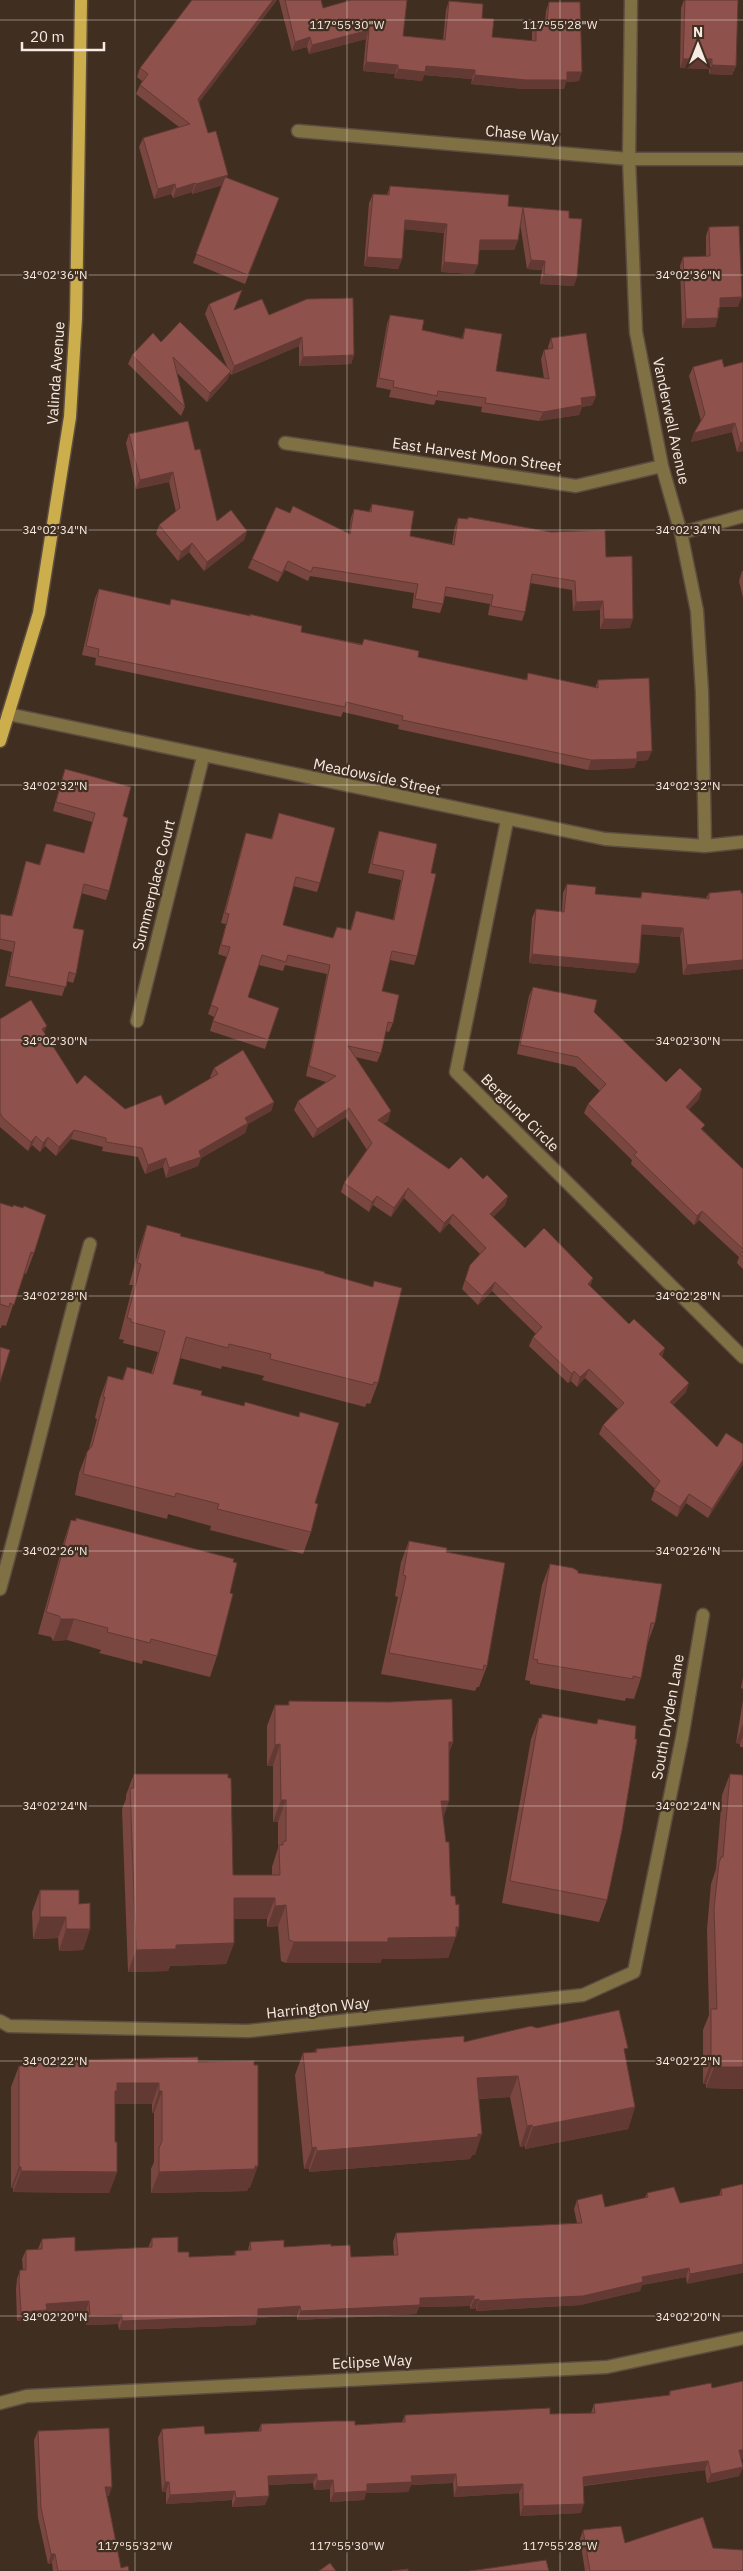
<svg xmlns="http://www.w3.org/2000/svg" width="743" height="2571" viewBox="0 0 743 2571" font-family="'IBM Plex Sans',sans-serif">
  <style>
    .lines { fill: none; stroke-linecap: round; stroke-linejoin: round }
    .minor-casing { stroke: #5d4d40; stroke-width: 15 }
    .major-casing { stroke: #5d4d40; stroke-width: 15 }
    .minor { stroke: #807145; stroke-width: 12 }
    .major { stroke: #ccae4c; stroke-width: 12 }
    .wall { fill: #7a4640 }
    .shaded-wall { fill: #633934 }
    .building { fill: #8e514b; stroke: #633934 }
    .ticks { fill: none; stroke: #f6eae2; stroke-width: 1; stroke-opacity: 0.45 }
    .labels { text-anchor: middle; stroke-width: 4.5; stroke-linejoin: round; paint-order: stroke }
    .street-label { font-size: 15px; fill: #f6eae2; stroke: #402f21 }
    .ticks-label { font-size: 12px; text-anchor: middle; fill: #f6eae2; stroke: #402f21; stroke-width: 4.5; stroke-linejoin: round; paint-order: stroke }
  </style>
  <rect width="100%" height="100%" fill="#402f21"/>
  <g class="lines">
    <defs>
      <path id="minor" d="M631,0l-2,159 7,173 26,134 19,67 16,78 5,81 3,154
        M298,131l331,28h114
        M285,443l291,43 86,-20
        M681,533l62,-17
        M8,714l597,125 100,7 38,-4
        M507,821l-51,251 287,285
        M137,1021l66,-264
        M0,1589c32,-115 58,-230 90,-345
        M0,2021l9,5 239,5 335,-36 51,-23 48,-234 21,-123
        M0,2403l27,-7 580,-29 136,-29"/>
      <path id="major" d="M0,741l39,-128 31,-196 6,-99 5,-318"/>
    </defs>
    <use href="#minor" class="minor-casing"/>
    <use href="#major" class="major-casing"/>
    <use href="#minor" class="minor"/>
    <use href="#major" class="major"/>
  </g>
  <path class="wall" d="M277,0l-78,102 9,31 19,45 52,20 -34,86 -52,-21 30,-78 -31,9v-2l-19,6 -2,-4 -17,5 -15,-52 4,-9 36,-11 -43,-33 4,-9 2,-4 -5,-4 3,-9z
    M279,0h42l2,8 80,28 40,4 3,-30 3,-9 33,17 10,19 40,4v-10l4,-9h9l1,-11 3,-9 30,79 -13,1 -2,7h-41l-52,-5 1,-5 -48,-4 -2,6 -28,-3 1,-4 -32,-3 3,-32 -57,15 -2,-7 -15,4z
    M684,0l52,66 -4,9 -23,-1v-5l-29,-1 1,-60z
    M390,186l118,20 61,12 5,68 -34,-2 2,-14 -15,-1 -7,-46 -2,17 -4,10h-35l-5,24 -33,-2 3,-39 -40,-4 -2,30 -4,10 -34,-3 5,-63 4,-9 14,1z
    M709,227l29,80h-18l-5,20 -33,1 -2,-62 3,-9 23,-1v-20z
    M209,304l26,6 34,5 85,40 -3,9 -52,2v-20l-68,29 -1,-2 -3,7 -20,22 -30,-29 8,34 -4,9 -53,-52 4,-9 29,-13 67,27 -23,-55z
    M390,315l32,15 40,8 3,-10 31,43 48,8 -3,-20 3,-9 4,-1v-2l3,-9 45,58 -4,9 -10,2 -3,8 -40,6 -58,-9 1,-5 -46,-7 -2,5 -45,-8 2,-7 -15,-3 11,-63z
    M743,362v89l-6,1 -5,-20 -41,10 3,-9 7,-12 -12,-45 4,-9h31z
    M129,434l66,16 22,71 30,10 -3,9 -40,31 -15,-19 -11,9 -22,-27 3,-9 17,-13 -7,-30 -33,7 -10,-46z
    M372,504l38,32 42,8 3,-17 3,-9 148,39 24,71 -30,1v-19l-27,1 -1,-21 -42,-7 -5,29 -3,9 -34,-6 2,-11 -45,-8 -2,8 -3,9 -28,-5 2,-15 -104,-17 -2,5 -23,-11 -7,12 -30,-14 4,-9 38,-46 59,20 2,-15 3,-9 15,3z
    M742,571h1v27l-4,-17z
    M99,589l70,16 2,-6 78,17v-2l52,18 61,12 2,-5 54,18 108,23 2,-7 67,15 3,-8 50,80 -11,1 -3,7 -46,2 -190,-41 1,-4 -56,-13 -2,5 -246,-52 1,-7 -14,-3 13,-57z
    M65,769l58,47 -14,75 -3,9 -25,-7 -8,35 3,46 -3,9 -6,-2 -5,15 -57,-10 7,-34 -12,-3v-35l11,2 12,-45 3,-10 13,4 7,-21 38,9 8,-31 -39,-11 9,-33z
    M279,813l41,70 -3,9 -24,-6 -10,39 50,13 17,-8 6,-19 37,9 8,-40 -33,-7 8,-33 3,-9 52,42 -14,83 -3,9 -24,-5 -8,31 11,32 -4,9 -3,-1 -5,22 -4,9 -22,-5 33,64 -5,3 66,45 34,10 25,17 -3,9 -12,12 32,31 68,30 -3,8 39,38 36,24 -3,8 24,36 -13,13 44,42 26,-3v20l-35,54 -22,-15 -9,14 -26,-17 4,-11 -56,-55 4,-9 15,-16 -33,-31 -8,9 -6,-6 -3,2 -39,-37 4,-9 3,-3 -44,-43 -14,14 -16,-16 8,-24 10,-11 -31,-31 -9,10 -36,-35 -13,19 -18,-12 -4,7 -28,-20 3,-9 23,-33 -21,-33 -33,21 -19,-28 4,-9 28,-19 -20,-6 21,-102 -42,-9 -2,6 -24,-6 -11,32 31,11 -14,41 -55,-18 4,-14 -6,-3 19,-57 -9,-3 8,-30 -5,-1 22,-81 3,-9 25,6z
    M567,884l28,10 45,4 2,-6 64,6 3,-5h34v76l-60,6 -3,-38 -39,-3 -2,30 -4,9 -106,-10 3,-45 4,-9 26,3 1,-19z
    M533,987l61,25 72,70 33,17 -10,10 14,21 40,39v100l-6,-6 2,-6 -40,-37 -5,5 -63,-61 1,-4 -48,-47 4,-9 12,-13 -25,-24 -58,-13 12,-58z
    M0,1019l44,13 33,52 48,25 40,-4 46,-27 -1,-1 4,-9 60,34 -3,9 -23,13 -3,9 -44,25 -3,8 -32,12 -3,-11 -18,7 -7,-17 -36,-6 1,-4 -32,-8 -15,17 -11,-10 -5,6 -8,-7 -4,6 -28,-24z
    M0,1203l34,50 -8,21 -2,-1 -18,53 -4,-1 -1,3h-1z
    M147,1225l33,11 144,37 48,14 2,-6 4,102 -8,21 -3,-1 -2,4 -103,-27 2,-4 -42,-10 -1,3 -41,-11 -7,26 28,11 43,11 54,11 2,-5 15,91 -4,29 -8,22 -93,-24 1,-4 -43,-12 -1,5 -92,-24 4,-22 8,-21 2,-3 8,-30 -2,-1 5,-20 8,-22 14,4 5,-13 24,7 7,-22 -35,-9 1,-3 -5,-1 14,-54h-4l11,-39z
    M71,1520l159,73 -13,63 -7,21 -67,-17 -1,4 -43,-11 2,-3 -34,-10 -14,1 -2,-4 -13,-3 26,-93z
    M409,1541l37,11 41,114 -8,21h-2l-2,4 -94,-17 17,-77 -3,-1 6,-34z
    M550,1564l28,9 77,50 -8,22 -6,33 -7,21 -8,-1 -1,3 -95,-17v-3l-5,-1 17,-95z
    M743,1677v12l-2,-1z
    M743,1700v47h-3v-3l-4,-1z
    M289,1701l164,41 -4,11 -6,66 8,77 5,9 3,22 -11,31 -66,1 -2,4h-94l-5,-2 -3,-35 -11,1v-8h-33v24l-8,21 -56,2 -2,5 -40,1 -6,-163 4,-10v-4l8,-21 99,101h39v-8l6,-19v-26h-5v-56h-6v-40l8,-21h13z
    M542,1714l54,10 2,-5 9,181 -8,22 -97,-19 29,-164 8,-21h2z
    M730,1774l13,1v314l-37,-1v-4h-3v-54l6,-15 -2,-86 4,-45 5,-15 6,-74z
    M40,1890l39,14 11,25 -7,21 -24,1 -1,-13 -25,1 -1,-27z
    M464,2042l161,12 10,53 -7,22 -103,20v-3l-5,1 -10,-50 -31,2 -4,56h-3l-2,4 -161,13v-3h-5l-9,-94 8,-22 12,-1 1,-3z
    M22,2061l176,1 52,126h-2l-1,3 -96,2v-24l3,-7v-49h-2v-9h-37v38l2,30 -8,21 -96,-1v-4h-2v-101l8,-21h2z
    M743,2184l-56,100 -1,-7 -44,8 -2,6 -60,14 -104,6v-3l-6,1v-3l-51,1 -3,7 -119,6v-5l-40,3 -2,7 -136,5 -1,-6 -32,1v-14l-40,2 -3,6 -26,2 -1,-32 1,-10 3,-9h3l-1,-11 4,-9 12,-1 4,-10 33,12 73,-3 4,-10 26,14 11,5 45,-2 1,-4 13,-1 2,-8 34,5 47,-1 20,11 43,-2 -1,-13 3,-9 181,-10 -3,-14 3,-9 28,7 40,-9 2,-5 33,10 39,-7 2,-7z
    M743,2381v77l-2,1 2,8 -4,9 -32,7 -2,-13 -121,16 -3,27 -61,3 -1,-23 -65,4 -1,-14 -42,2 -3,7 -42,1 -2,7 -34,2v-13l-16,1 -1,-7 -45,2 -3,20 -33,2v-7l-66,4v-12h-4l-4,-54 4,-9 43,5 53,-2 3,-8 94,1 47,-3 3,-7 145,-1 41,-1 3,-9 74,-8 2,-5 42,-3z
    M38,2431l71,65h-3l15,72 8,3h-76l-1,-8 -4,1 -10,-46 -4,-78z
    M583,2530l42,13 88,5 30,23h-158l-5,-32z"/>
  <path class="shaded-wall" d="M273,0h4l-82,108 3,-9z
    M369,30l-3,9 -57,15 3,-9z
    M310,37l-3,10 -15,4 3,-9z
    M683,59h29l-3,10 -29,-1z
    M366,62l32,3 -3,9 -32,-3z
    M712,65l24,1 -4,9 -23,-1z
    M426,66l49,4 -3,9 -48,-4 -2,6 -28,-3 4,-9z
    M582,72l-3,9 -13,1 -2,7h-41l-52,-5 4,-9z
    M228,175l-3,9 -33,10 4,-10z
    M195,183l-3,9 -19,6 3,-9z
    M175,184l-4,10 -17,5 4,-10z
    M405,220l42,4 -3,9 -42,-4z
    M480,240h38l-4,10h-37z
    M367,257l35,2 -4,10 -34,-3z
    M531,260l14,1 -3,9 -15,-1z
    M444,262l34,3 -4,9 -33,-2z
    M544,274l33,3 -3,9 -34,-2z
    M742,297l-4,10h-21l3,-9z
    M718,318l-3,9 -33,1 4,-9z
    M302,337l-3,9 -68,29 3,-9z
    M354,355l-3,9 -52,2 4,-9z
    M231,371l-4,9 -20,22 3,-9z
    M596,396l-4,9 -10,2 -3,8 -40,6 4,-9 38,-14z
    M735,423l-3,9 -41,10 3,-9z
    M743,442v9l-6,1 3,-9z
    M173,472l-4,10 -33,7 4,-9z
    M247,531l-3,9 -40,31 3,-9z
    M192,543l-3,9 -11,9 3,-9z
    M288,561l-3,9 -7,12 4,-9z
    M603,601l-3,9 -27,1 3,-9z
    M604,619h29l-3,9 -30,1z
    M652,751l-4,9 -11,1 -3,7 -46,2 3,-10 46,-8z
    M642,925l41,3 -3,9 -41,-3z
    M532,954l107,10 -4,9 -106,-10z
    M743,960v9l-60,6 4,-10z
    M47,1026l-4,9 -1,-6z
    M702,1089l-3,10 -16,17 3,-9z
    M274,1102l-3,9 -23,13 -3,9 -44,25 -3,8 -32,12 3,-10 30,-17 46,-33z
    M349,1108l-3,9 -33,21 4,-9z
    M391,1111l-3,10 -14,9 4,-10z
    M74,1130l-3,9 -15,17 3,-9z
    M36,1136l-4,9 -4,6 3,-9z
    M48,1137l-3,9 -5,6 3,-9z
    M166,1158l-3,9 -18,7 3,-9z
    M408,1188l-4,10 -13,19 3,-9z
    M377,1196l-4,9 -4,7 3,-10z
    M508,1196l-3,9 -18,18 3,-9z
    M702,1211l-3,9 -5,5 3,-9z
    M453,1214l-4,9 -9,10 4,-10z
    M593,1278l-3,9 -2,-3z
    M495,1282l-3,9 -14,14 4,-9z
    M665,1348l-4,9 -2,-3z
    M589,1369l-4,9 -8,9 3,-10z
    M574,1371l-3,10 -3,2 4,-9z
    M689,1383l-3,9 -19,19 3,-9z
    M743,1460v4l-35,54 4,-9z
    M689,1494l-3,9 -9,14 3,-10z
    M61,1619h13l-7,21 -14,1z
    M743,1724v12l-3,8 -4,-1z
    M449,1742h4l-8,21z
    M280,1744l-7,22h-6l8,-21z
    M281,1800h5l-8,22h-5z
    M441,1801h8l-7,21z
    M234,1898h41l-8,21h-41z
    M286,1905l-8,21 -11,1 8,-21z
    M40,1917h26l-8,21 -25,1z
    M456,1927h3l-11,31 -66,1 -2,4h-94l8,-21 94,-4z
    M66,1929h24l-7,21 -24,1z
    M234,1943l-8,21 -56,2 -2,5 -40,1 8,-22 40,-5z
    M711,2062h3l-8,22h-3z
    M714,2067h29v22l-37,-1z
    M518,2076l-8,21 -40,2 7,-21z
    M117,2083h42l-7,21h-40l-5,8z
    M159,2091h3l-8,22h-2z
    M635,2107l-7,22 -103,20 8,-22z
    M532,2125l-7,21 -5,1 7,-21z
    M478,2134h4l-7,21h-3l-2,4 -161,13 8,-21z
    M316,2147l-7,22h-5l8,-21z
    M255,2166h3l-8,22h-2l-1,3 -96,2 8,-21z
    M19,2167h2l-8,21h-2z
    M21,2171l96,1 -8,21 -96,-1z
    M743,2264v9l-56,11 3,-10z
    M689,2268l-3,9 -44,8 -2,6 -60,14 -104,6 3,-10 163,-24z
    M474,2296l-4,10 -51,1 -3,7 -119,6 4,-9 119,-13z
    M479,2299l-3,9 -6,1 4,-9z
    M89,2301l-3,10 -40,2 -3,6 -26,2 4,-9 25,-8z
    M300,2306l-3,9 -40,3 -2,7 -136,5 3,-9 136,-12z
    M122,2315l-4,9 -32,1 4,-9z
    M739,2450h4v8l-7,2z
    M708,2461l-3,9 -125,16 3,-9z
    M743,2467l-4,9 -32,7 4,-9z
    M317,2474l-4,9 -48,2 3,-9z
    M456,2474l-3,9 -42,2 -3,7 -42,1 -2,7 -34,2 4,-9 33,-9 44,-8z
    M333,2480l-3,9 -16,1 3,-9z
    M165,2482h4l-3,10h-4z
    M523,2484l-4,9 -65,4 3,-10z
    M105,2487h7l-3,9h-8z
    M235,2491l-3,9 -66,4 4,-9z
    M269,2496l-4,9 -33,2 4,-9z
    M584,2504l-3,9 -61,3 3,-10z
    M51,2554h4l-3,9 -4,1z"/>
  <path class="building" d="M192,0h81l-75,99 10,34 8,-2 12,44 -32,9 -1,-1 -19,6 -1,-5 -17,5 -15,-51 47,-14 -50,-39 8,-11 -8,-6z
    M285,0h36l2,8 28,-8h56l-4,36 42,4 4,-39 34,3 -1,14 12,1 -2,18 44,4v-19h11l2,-20h31l2,70h-15v8h-41l-51,-5v-5l-49,-4 -1,6 -27,-3v-4l-32,-3 3,-32 -57,15 -2,-8 -15,5z
    M685,0h53l-2,66 -24,-1v-6h-29z
    M225,177l54,21 -31,77 -52,-21z
    M390,186l119,9 -1,11 61,5v7l13,1 -5,58 -33,-3 1,-13 -14,-1 -8,-52 -5,32h-38l-2,25 -34,-3 3,-38 -42,-4 -3,39 -35,-2 6,-63 16,1z
    M739,226l3,71 -22,1v10h-2v10l-32,1 -3,-62 27,-1 -1,-29z
    M242,290l-8,20 28,-11 7,16 38,-16 46,-1 1,57 -51,2 -1,-20 -68,29 -25,-62z
    M390,315l34,5 -2,10 41,9 2,-11 37,6 -6,37 53,8 -5,-29 9,-2 -2,-10 35,-5 10,63 -15,2 1,7 -39,7 -58,-9 1,-5 -48,-7 -1,5 -44,-9 1,-6 -15,-3z
    M180,322l51,49 -21,22 -37,-36 12,50 -53,-52 21,-22 8,9z
    M722,359l2,8 19,-5v80l-3,1 -5,-20 -41,10 11,-19 -12,-47z
    M188,421l7,29 5,-1 17,72 14,-11 16,21 -40,31 -15,-19 -11,9 -22,-27 21,-17 -7,-36 -33,8 -11,-46z
    M372,504l42,7 -4,25 44,9 4,-27 10,1v-2l83,15 54,-2 1,27 26,-1 1,63h-29l-1,-18 -27,1 -1,-21 -43,-7 -7,38 -34,-6 2,-11 -47,-8 -3,17 -28,-5 3,-15 -105,-17 -2,5 -23,-11 -6,12 -30,-14 24,-52 14,6 3,-7 57,28 4,-25 17,3z
    M99,589l71,16 1,-6 80,17 -2,-2 53,12 -1,6 61,13 2,-6 55,12 -1,6 109,23 1,-7 70,15v-8l51,-2 3,73 -15,1v7l-46,1 -189,-40 1,-4 -57,-14 -1,5 -247,-51 1,-7 -13,-3z
    M65,769l66,18 -8,29 5,2 -19,73 -25,-7 -11,44 11,2 -8,44 -7,-2 -3,15 -57,-11 6,-34 -15,-3v-25l12,2 14,-55 14,4 6,-21h3l35,9 11,-40 -39,-11z
    M279,813l56,15 -15,55 -24,-6 -13,48 50,13 4,-11 14,3 5,-19 38,9 10,-49 -32,-7 7,-33 58,13 -6,29 5,1 -19,82 -25,-5 -10,40 17,4 -6,28 -5,-1 -7,31 -33,-7 43,65 -13,9 71,49 12,-12 22,22 4,-4 21,21 -18,18 35,34 19,-20 49,50 -5,6 41,40 5,-5 31,29 -6,6 30,29 -19,19 47,45 9,-14 17,11v16l-31,49 -23,-15 -9,13 -26,-17 6,-9 -57,-56 21,-22 -35,-34 -9,8 -6,-6 -2,3 -39,-37 9,-10 -47,-45 -13,14 -17,-16 5,-15 16,-17 -33,-34 -9,9 -36,-35 -14,20 -17,-12 -5,6 -28,-19 28,-40 -23,-35 -32,21 -19,-28 38,-25 -27,-10 21,-101 -42,-10 -2,7 -24,-7 -14,42 31,11 -11,32 -55,-19 5,-13 -7,-3 19,-58 -9,-2 8,-31 -4,-1 21,-80 26,6z
    M567,884l29,3 -1,7 46,4 1,-6 67,7v-6l32,-3v3h2v67l-56,5 -4,-37 -41,-3 -3,39 -107,-10 4,-45 28,3z
    M533,987l64,13 -3,12 72,70 14,-14 22,21 -16,18 19,18 -4,4 42,40v80l-41,-38 -5,5 -63,-61 3,-3 -49,-48 18,-20 -28,-27 -58,-12z
    M31,1000l16,26 -5,3 35,55 8,-9 40,34 36,-14 4,10 53,-31 -4,-6 29,-18 31,52 -29,16 3,5 -49,28 2,6 -32,11 -3,-10 -18,7 -6,-17 -36,-6v-4l-32,-8 -15,17 -11,-10 -5,6 -7,-7 -5,6 -28,-24 -3,-5v-94z
    M0,1203l13,4v-2l10,3 1,-2 22,9 -12,38 -3,-1 -17,53 -4,-2 -1,4 -9,-3z
    M147,1225l34,9 -1,2 145,36 -1,1 49,14 1,-6 28,7 -24,95 -4,-1 -1,3 -103,-26 1,-5 -42,-10 -1,4 -42,-11 -13,47 29,7 -1,4 43,11 1,-4 54,15 1,-5 39,11 -24,80 3,1 -7,28 -94,-23 2,-5 -43,-11 -1,4 -92,-23 4,-22 5,-6 13,-49h-2l5,-21 15,4 4,-13 26,7 12,-43 -34,-9v-3l-4,-1 14,-54 -4,-1z
    M743,1251v6l-3,-3z
    M0,1347l10,3 -10,32z
    M76,1518l158,41 -1,3 4,1 -7,30 3,1 -16,62 -66,-17 -1,4 -43,-11 1,-4 -34,-9h-13l-2,-3 -13,-4 25,-92 5,1z
    M409,1541l38,7 -1,4 59,11 -18,103 -3,-1 -1,5 -94,-17 17,-77 -3,-1z
    M550,1564l23,4 5,3v2l84,11 -7,39h-4l-10,55 -8,-2v3l-96,-16 1,-3 -5,-1z
    M452,1699l1,43h-4v59h-8l5,41h3l2,54h4l1,9 3,-1v23h-3v10l-68,1v4h-94l-5,-2 -3,-35 -11,1v-8h-41v45l-58,2v4l-40,1 -6,-162h4v-14h94v4h3l2,97h47l-1,-30h4v-3l3,-1v-41h-5l-1,-56 -5,1v-40h14v-4l100,1z
    M542,1714l55,10 1,-5 38,7 -1,13h2l-15,91 -15,70 -97,-19 29,-163h3z
    M730,1774l13,1v292h-29v-5h-3v-53h6l-3,-101 5,-45 2,-6h2z
    M40,1890h39v14l11,-1v26h-24v-12h-26z
    M619,2010l9,38 -4,1 11,58 -102,20 -1,-2 -5,1 -9,-50 -41,2 5,56h-4v3l-161,14 -1,-4 -4,1 -9,-95 14,-1 -1,-3 148,-13v6l67,-16 6,2z
    M198,2057v5l56,-1v4h4v101h-3v3l-96,3v-24l3,-7v-50h-3v-8h-42v8h-2v51h2v30l-96,-1v-4h-2v-101h3v-5z
    M743,2184v80l-53,10 -1,-6 -47,9 1,5 -60,14 -104,5v-2l-5,1v-4l-54,2v7l-119,6 -1,-5 -42,3v7l-136,5v-6l-32,1 -1,-15 -43,3 1,6 -26,2 -2,-32 1,-10h6v-20l16,-1v-10l33,-2v14l77,-4v-9l26,-1v15h11v5l47,-2 -1,-4 16,-1 -1,-8 34,-2v7l47,-3v2l19,-1 1,12 47,-2 -2,-22 186,-10 -5,-23 25,-6 3,13 43,-10 -1,-4 27,-6 6,16 42,-8 -1,-6z
    M743,2381v69h-4l4,17 -32,7 -3,-13 -125,16 1,27 -61,2v-22l-66,3 -1,-13 -45,2 1,6 -45,2v7l-33,2 -1,-13 -16,1v-7l-49,2 1,20 -33,2 -1,-7 -65,4 -1,-13h-4l-3,-53 42,-3 1,8 56,-3v-7l73,-3h21v4l50,-3v-7l145,-7v6l45,-1 -1,-9 76,-9v-4l41,-8 1,5z
    M109,2428l3,59h-7l16,81 7,-2 1,5h-71l-3,-17h-4l-10,-46 -3,-77z
    M703,2517l10,31 30,2v21h-153l-7,-41 38,-4 4,17z
    M546,2560l3,11h-79z
    M330,2563l6,8h-17z
    M408,2569v2h-16z"/>
  <path class="ticks" d="M135,0v2571M347,0v2571M560,0v2571M0,20h743M0,275h743M0,530h743M0,785h743M0,1040h743M0,1296h743M0,1551h743M0,1806h743M0,2061h743M0,2316h743"/>
  <g class="labels">
    <g class="street-label">
      <text transform="translate(522 134) rotate(5)" y="5">Chase Way</text>
      <text transform="translate(56 373) rotate(-86)" y="5">Valinda Avenue</text>
      <text transform="translate(671 421) rotate(78)" y="5">Vanderwell Avenue</text>
      <text transform="translate(477 455) rotate(8)" y="5">East Harvest Moon Street</text>
      <text transform="translate(377 777) rotate(12)" y="5">Meadowside Street</text>
      <text transform="translate(154 885) rotate(-76)" y="5">Summerplace Court</text>
      <text transform="translate(520 1113) rotate(45)" y="5">Berglund Circle</text>
      <text transform="translate(668 1717) rotate(-80)" y="5">South Dryden Lane</text>
      <text transform="translate(318 2008) rotate(-6)" y="5">Harrington Way</text>
      <text transform="translate(372 2362) rotate(-3)" y="5">Eclipse Way</text>
    </g>
  </g>
  <g class="ticks-label">
    <text x="347" y="29">117°55'30"W</text>
    <text x="560" y="29">117°55'28"W</text>
    <text x="55" y="279">34°02'36"N</text>
    <text x="688" y="279">34°02'36"N</text>
    <text x="55" y="534">34°02'34"N</text>
    <text x="688" y="534">34°02'34"N</text>
    <text x="55" y="790">34°02'32"N</text>
    <text x="688" y="790">34°02'32"N</text>
    <text x="55" y="1045">34°02'30"N</text>
    <text x="688" y="1045">34°02'30"N</text>
    <text x="55" y="1300">34°02'28"N</text>
    <text x="688" y="1300">34°02'28"N</text>
    <text x="55" y="1555">34°02'26"N</text>
    <text x="688" y="1555">34°02'26"N</text>
    <text x="55" y="1810">34°02'24"N</text>
    <text x="688" y="1810">34°02'24"N</text>
    <text x="55" y="2065">34°02'22"N</text>
    <text x="688" y="2065">34°02'22"N</text>
    <text x="55" y="2321">34°02'20"N</text>
    <text x="688" y="2321">34°02'20"N</text>
    <text x="135" y="2550">117°55'32"W</text>
    <text x="347" y="2550">117°55'30"W</text>
    <text x="560" y="2550">117°55'28"W</text>
  </g>
  <g transform="translate(698 45)" stroke="#402f21" stroke-width="4" paint-order="stroke">
  <path d="M0-4L9 19L0 12L-9 19Z" fill="#f6eae2"/>
  <text y="-8" font-size="14" font-weight="bold" text-anchor="middle" fill="#f6eae2">N</text>
  </g>
  <path d="M22 42v8h82v-8" fill="none" stroke="#f6eae2" stroke-width="2.5"/>
  <text x="30" y="42" font-size="15" fill="#f6eae2" stroke="#402f21" stroke-width="4" paint-order="stroke">20 m</text>
</svg>
